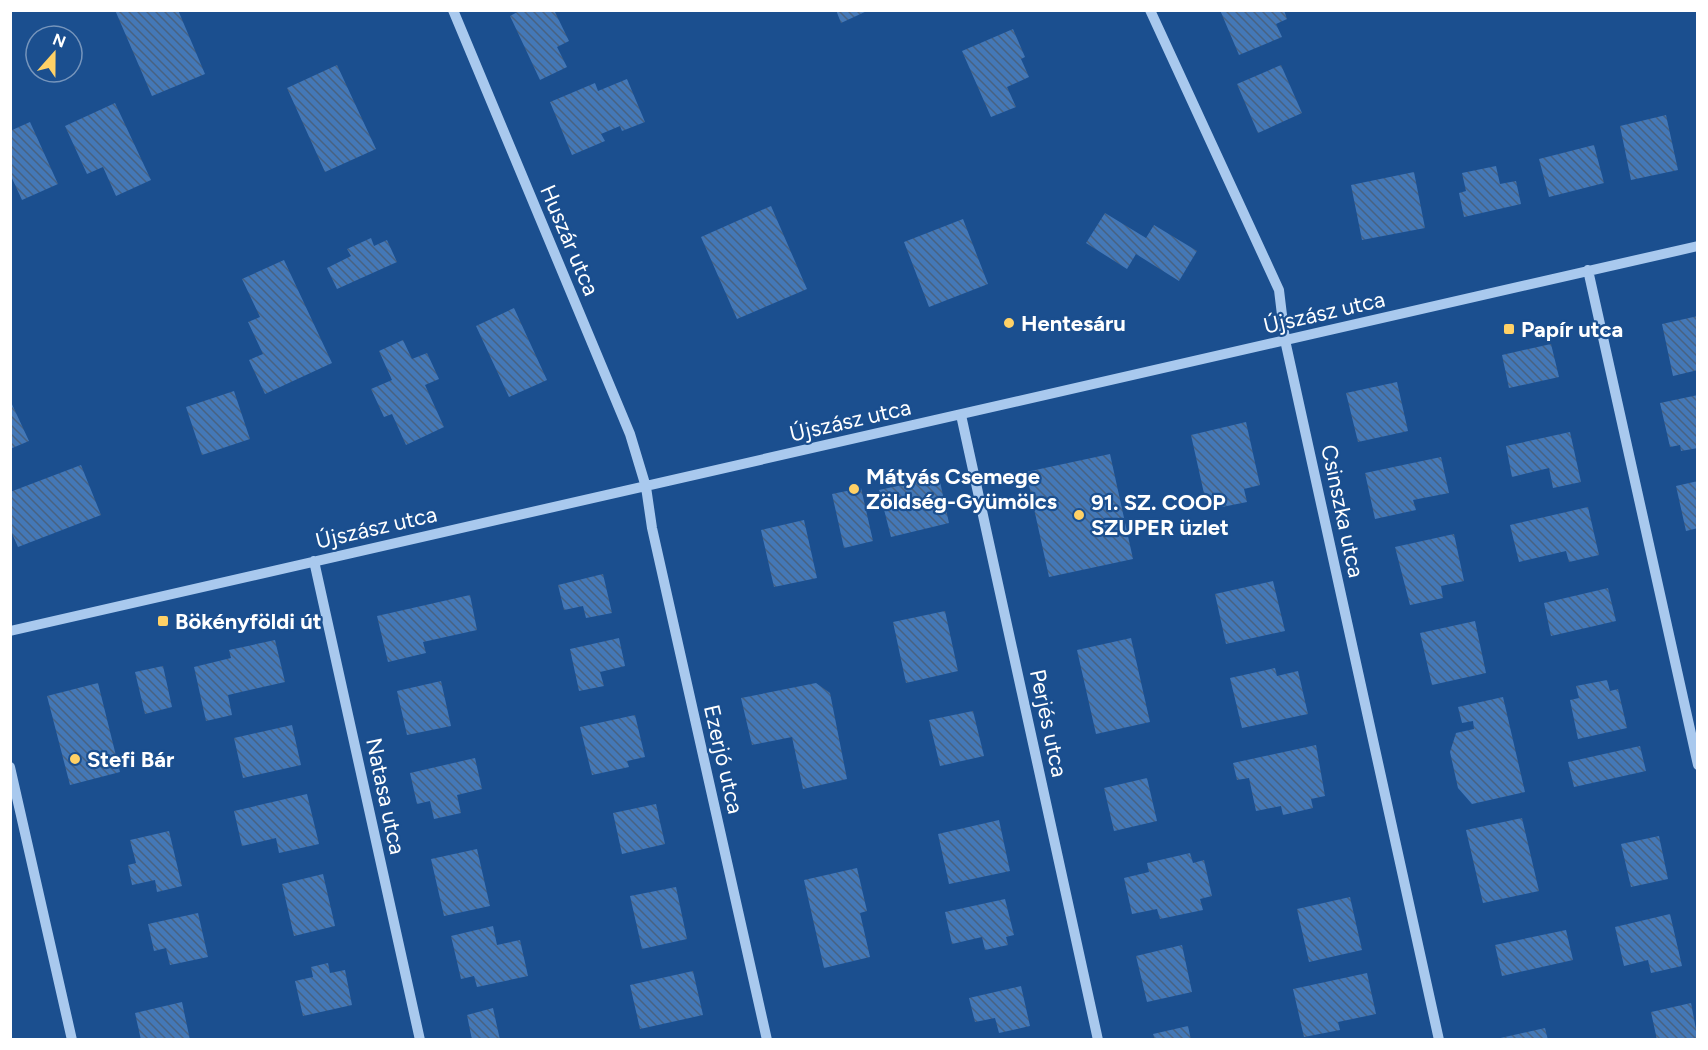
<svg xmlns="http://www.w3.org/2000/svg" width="1708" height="1050" viewBox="0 0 1708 1050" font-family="Figtree,sans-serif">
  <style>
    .building { fill: url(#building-back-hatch) }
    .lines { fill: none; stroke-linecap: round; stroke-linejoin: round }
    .minor { stroke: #a9c9ee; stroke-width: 10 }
    .poi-dot { fill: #ffd166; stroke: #1b4f8f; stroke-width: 2 }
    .labels { text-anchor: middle; stroke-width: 4.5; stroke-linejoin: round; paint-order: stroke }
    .street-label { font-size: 22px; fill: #fff; stroke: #1b4f8f }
    .poi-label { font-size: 22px; font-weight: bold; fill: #fff; stroke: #1b4f8f; text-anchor: start }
  </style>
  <defs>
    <pattern id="building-back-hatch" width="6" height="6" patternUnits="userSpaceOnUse" patternTransform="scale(1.5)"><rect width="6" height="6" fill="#4478b7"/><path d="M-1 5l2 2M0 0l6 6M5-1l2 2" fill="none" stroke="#486282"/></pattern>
  </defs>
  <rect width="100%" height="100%" fill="#1b4f8f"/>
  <path class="building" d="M115,10h63l27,64 -53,22z
    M521,10h33l15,31 -12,6 10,20 -27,13 -30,-64z
    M836,10h33l-28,13z
    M1220,10h64l3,9 -11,5 6,13 -43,18z
    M1013,29l12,28 -4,2 8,18 -22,10 9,20 -25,10 -29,-66z
    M337,65l39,84 -51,23 -38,-84z
    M1281,65l21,48 -44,20 -21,-49z
    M627,79l18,43 -23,9 -2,-5 -19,8 4,7 -33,14 -22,-53 45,-19 3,8z
    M115,103l36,77 -35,16 -13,-29 -16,7 -22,-48z
    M1666,115l12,55 -47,10 -11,-54z
    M30,122l28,62 -36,16 -12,-26v-43z
    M1594,145l10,38 -55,14 -10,-38z
    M1496,166l4,18 16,-3 5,23 -57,13 -5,-24 7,-2 -4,-18z
    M1414,172l11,56 -63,12 -11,-55z
    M771,206l36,83 -70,30 -36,-82z
    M1105,213l41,25 8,-13 43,26 -18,30 -43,-27 -9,15 -41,-26z
    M963,219l25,65 -59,23 -25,-65z
    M371,238l3,8 13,-6 10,22 -60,27 -10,-21 24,-12 -4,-7z
    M284,260l48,103 -67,31 -16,-34 14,-6 -15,-32 12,-5 -18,-38z
    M514,308l33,72 -38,17 -33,-71z
    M1698,316v54l-25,6 -11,-52z
    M403,340l9,19 15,-6 12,26 -14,6 19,42 -38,18 -14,-31 -8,3 -13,-28 21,-9 -13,-29z
    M1551,344l8,33 -50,11 -7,-33z
    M1397,382l11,49 -50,11 -12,-49z
    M234,391l16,48 -48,16 -16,-48z
    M1698,395v53l-17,3 -1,-6 -10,2 -10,-44z
    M10,400l19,41 -19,8z
    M1246,422l14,63 -16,4 3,13 -25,5 -3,-13 -14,4 -14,-63z
    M1570,432l11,50 -28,6 -4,-20 -37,9 -6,-31z
    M1110,454l23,105 -84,18 -23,-105z
    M1441,457l8,36 -36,7 3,10 -41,9 -10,-46z
    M81,465l20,50 -83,32 -8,-18v-37z
    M939,477l10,46 -58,14 -12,-47z
    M1698,481v47l-12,3 -10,-45z
    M861,488l12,53 -29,7 -12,-54z
    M1588,507l11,48 -30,7 -3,-11 -47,11 -9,-37z
    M804,520l13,58 -43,9 -13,-57z
    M1454,534l10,47 -23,5 2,12 -33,7 -15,-58z
    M603,574l9,39 -26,5 -3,-12 -19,4 -6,-25z
    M1273,581l12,50 -59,13 -11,-50z
    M1608,588l8,33 -65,15 -7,-33z
    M470,595l7,35 -54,12 3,11 -38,9 -11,-46z
    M945,611l13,60 -52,12 -13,-61z
    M1475,621l11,52 -54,12 -12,-52z
    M619,638l6,28 -25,6 4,14 -25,5 -9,-42z
    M1131,638l19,84 -54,12 -19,-84z
    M275,640l10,42 -57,13 4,20 -26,6 -12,-54 37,-9 -2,-8z
    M163,666l9,41 -27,7 -10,-42z
    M1275,668l2,8 21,-5 10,43 -66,14 -12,-50z
    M1607,680l3,11 8,-2 9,39 -49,11 -8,-39 9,-2 -3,-12z
    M441,681l10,45 -44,9 -10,-44z
    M98,683l22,89 -50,13 -23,-89z
    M816,683l14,10 17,86 -44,10 -11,-52 -40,8 -11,-47z
    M1503,697l22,95 -53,12 -14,-16 -8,-36 6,-19 18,-4 -1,-8 -11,2 -4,-16z
    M973,711l11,45 -44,10 -11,-46z
    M635,715l10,42 -18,4 2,6 -37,8 -12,-48z
    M292,725l9,40 -58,13 -9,-40z
    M1316,745l9,51 -14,3 2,9 -30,7 -2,-9 -25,5 -7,-33 -12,2 -4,-17z
    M1640,746l6,25 -72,16 -6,-25z
    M475,758l7,31 -25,6 4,18 -27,6 -4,-18 -13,3 -7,-31z
    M1147,778l10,43 -43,10 -10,-43z
    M307,794l12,50 -40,9 -3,-15 -34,8 -8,-35z
    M656,804l9,40 -43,10 -9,-41z
    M1522,818l17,73 -56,12 -17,-73z
    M999,820l11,51 -61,13 -11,-50z
    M169,831l13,55 -25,6 -2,-12 -23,5 -4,-20 8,-2 -6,-23z
    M1659,836l9,43 -37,8 -10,-43z
    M477,849l13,57 -46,10 -13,-57z
    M1190,853l3,10 11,-3 8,36 -12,3 3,11 -43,9 -3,-10 -25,5 -8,-36 25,-6 -2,-9z
    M857,868l10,43 -7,2 10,44 -46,11 -20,-88z
    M323,874l12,52 -41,10 -12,-52z
    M676,887l11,52 -45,10 -12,-53z
    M1350,897l12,53 -53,12 -12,-53z
    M1005,899l9,36 -8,2 2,8 -23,5 -3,-13 -30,7 -7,-32z
    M198,913l10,44 -38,8 -4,-17 -12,3 -6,-27z
    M1670,914l12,52 -31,7 -3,-13 -24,6 -9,-39z
    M493,926l4,19 23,-5 8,36 -51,11 -3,-11 -13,3 -10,-43z
    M1566,930l7,30 -71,16 -7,-31z
    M1182,945l10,47 -45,10 -11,-46z
    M328,963l2,10 15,-3 7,35 -49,11 -8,-35 18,-4 -2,-10z
    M693,971l10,44 -63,14 -10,-44z
    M1367,973l9,41 -38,8 2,8 -36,7 -11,-48z
    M1021,986l9,40 -31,7 -4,-15 -20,4 -6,-24z
    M182,1002l8,38h-49l-6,-27z
    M1691,1003l7,37h-41l-6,-28z
    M493,1008l7,32h-28l-5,-25z
    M1188,1026l3,14h-36l-2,-6z
    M1545,1028l3,12h-52v-1z"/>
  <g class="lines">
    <path class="minor" d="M453,10l177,424 16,53 6,41 115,512
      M1150,10l129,280 6,50 154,700
      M1588,270l110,495
      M961,415l137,625
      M314,561l106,479
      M10,631l1688,-385
      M10,767l62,273"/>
  </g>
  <g class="poi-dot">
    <circle cx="1009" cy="323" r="6"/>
    <rect x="1503" y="323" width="12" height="12" rx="3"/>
    <circle cx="854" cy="489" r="6"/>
    <circle cx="1079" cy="515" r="6"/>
    <rect x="157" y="615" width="12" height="12" rx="3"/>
    <circle cx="75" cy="759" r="6"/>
  </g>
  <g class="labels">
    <g class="street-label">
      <text transform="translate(570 240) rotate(67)" y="8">Huszár utca</text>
      <text transform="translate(1324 312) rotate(-13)" y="8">Újszász utca</text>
      <text transform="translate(850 420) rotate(-13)" y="8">Újszász utca</text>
      <text transform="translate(1343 511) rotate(78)" y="8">Csinszka utca</text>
      <text transform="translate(376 527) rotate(-13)" y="8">Újszász utca</text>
      <text transform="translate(1049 723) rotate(78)" y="8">Perjés utca</text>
      <text transform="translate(724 759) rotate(77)" y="8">Ezerjó utca</text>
      <text transform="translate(386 796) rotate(78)" y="8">Natasa utca</text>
    </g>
    <g class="poi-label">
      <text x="1021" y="331">Hentesáru</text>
      <text x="1521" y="337">Papír utca</text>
      <text x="866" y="484">Mátyás Csemege<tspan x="866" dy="25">Zöldség-Gyümölcs</tspan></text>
      <text x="1091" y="510">91. SZ. COOP<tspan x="1091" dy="25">SZUPER üzlet</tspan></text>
      <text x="175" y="629">Bökényföldi út</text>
      <text x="87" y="767">Stefi Bár</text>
    </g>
  </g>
  <rect width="1708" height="1050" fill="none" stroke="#ffffff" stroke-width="24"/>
  <g transform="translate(54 54) rotate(21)"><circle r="28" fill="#1b4f8f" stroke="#7695bc" stroke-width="1.5"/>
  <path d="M0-4.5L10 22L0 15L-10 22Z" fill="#ffd166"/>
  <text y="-9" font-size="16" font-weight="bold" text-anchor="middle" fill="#ffffff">N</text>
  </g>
</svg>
